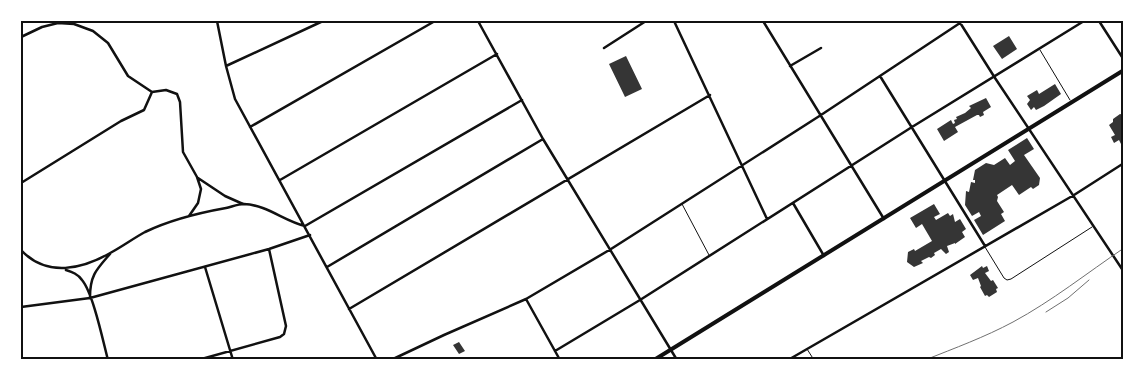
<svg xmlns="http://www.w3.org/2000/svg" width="1145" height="381" viewBox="0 0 1145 381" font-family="Montserrat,sans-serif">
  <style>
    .building { fill: #353535 }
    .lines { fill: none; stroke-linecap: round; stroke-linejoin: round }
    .service { stroke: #111; stroke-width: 1 }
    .minor { stroke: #111; stroke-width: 2.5 }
    .secondary { stroke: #111; stroke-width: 4 }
    .rail { stroke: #707070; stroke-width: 1 }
    .neatline { fill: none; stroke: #111; stroke-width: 2 }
  </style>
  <rect width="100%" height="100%" fill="#fff"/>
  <path class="building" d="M1009,36l8,13 -15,10 -9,-13z
    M626,56l16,33 -17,8 -16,-33z
    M1055,84l6,10 -17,12 -8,4 -2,-3 -3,3 -4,-6 3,-4 -3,-4 10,-6 2,4z
    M986,98l5,9 -8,5 1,3 -4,2 -1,-2h-2l-22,12 3,5 -14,9 -7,-12 14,-9 2,4 2,-1 -1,-3 3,-1 -1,-2 9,-4 6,-5 -2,-2z
    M1120,114l4,1v30l-2,1 -3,-6 -5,3 -3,-6 4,-2 -6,-10 4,-3v-3z
    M1027,138l7,11 -10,6 16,23 -1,7 -6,4 -2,-2 -12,8 -7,-10 -15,10 1,2 -1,4 7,11 -3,2 4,7 -22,14 -9,-15 7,-4 -2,-4 -7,4 -7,-11 1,-14 3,1 2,-10 4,1v-3h-2l2,-10 11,-7 8,2 11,-7 5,7 5,-4 -7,-11z
    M934,204l6,10 -6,3 2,3 12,-7 2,3 3,-2 2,8 5,-3 6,10 -4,3 3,5 -10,7v-1l-8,3 2,6 -3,2 -5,-5 -7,4 1,2 -4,3 -2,-1 -8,4 2,2 -9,4 -7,-5 1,-10 6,-3 1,2 17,-10 -10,-17 -6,4 -6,-10z
    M982,266l1,2 4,-2 2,5 -4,2 6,8 2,-1 5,8 -2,1 1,3 -8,5 -2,-2 -2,1 -5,-9 1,-1 -3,-8 -5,2 -3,-5z
    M459,342l6,9 -6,3 -6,-9z"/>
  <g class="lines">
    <path class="service" d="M1040,50l30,50
      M682,204l27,51
      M985,247l19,31 3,2 4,-1 81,-52
      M807,349l7,11"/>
    <path class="minor" d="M217,21l9,45 9,33 142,261
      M478,21l65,118 134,221
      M674,21l93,198
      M763,21l121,198
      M959,21l36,57 129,194
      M1099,21l25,39
      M21,37l21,-10 16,-4 16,1 19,7 15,12 20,33 24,16 14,-2 11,4 3,8 3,50 14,25 4,12 -3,14 -9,13
      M604,48l42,-27
      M226,66l97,-45
      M790,66l31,-18
      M880,76l105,170
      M250,127l185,-106
      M198,178l27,18 18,8
      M280,180l217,-126
      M21,183l100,-62 23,-11 8,-18
      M793,203l31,53
      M305,226l217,-126
      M21,250c26,28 62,19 91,2 11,-6 22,-14 33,-20 25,-12 53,-19 81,-24 5,-1 12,-4 18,-4 23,1 40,17 61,22
      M205,267l28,93
      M327,267l216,-128
      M66,270c6,2 12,4 16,10 11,13 21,61 26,80
      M90,297c0,-22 7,-28 20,-43
      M526,299l34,61
      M21,307l69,-9 179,-49 41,-14
      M349,309l361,-214
      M555,351l85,-51 272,-173 172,-106
      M198,360l82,-23 4,-3 2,-8 -17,-77
      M391,360l53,-25 82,-36 85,-50 210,-134 142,-94
      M788,360l286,-165 50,-32"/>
    <path class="secondary" d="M654,360l470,-290"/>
    <path class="rail" d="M1046,312l22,-14 21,-18
      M925,360c30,-12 60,-23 88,-38 39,-21 74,-49 111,-74"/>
  </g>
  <rect width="1145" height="381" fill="none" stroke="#ffffff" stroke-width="45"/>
  <rect x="22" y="22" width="1100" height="336" class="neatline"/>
</svg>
